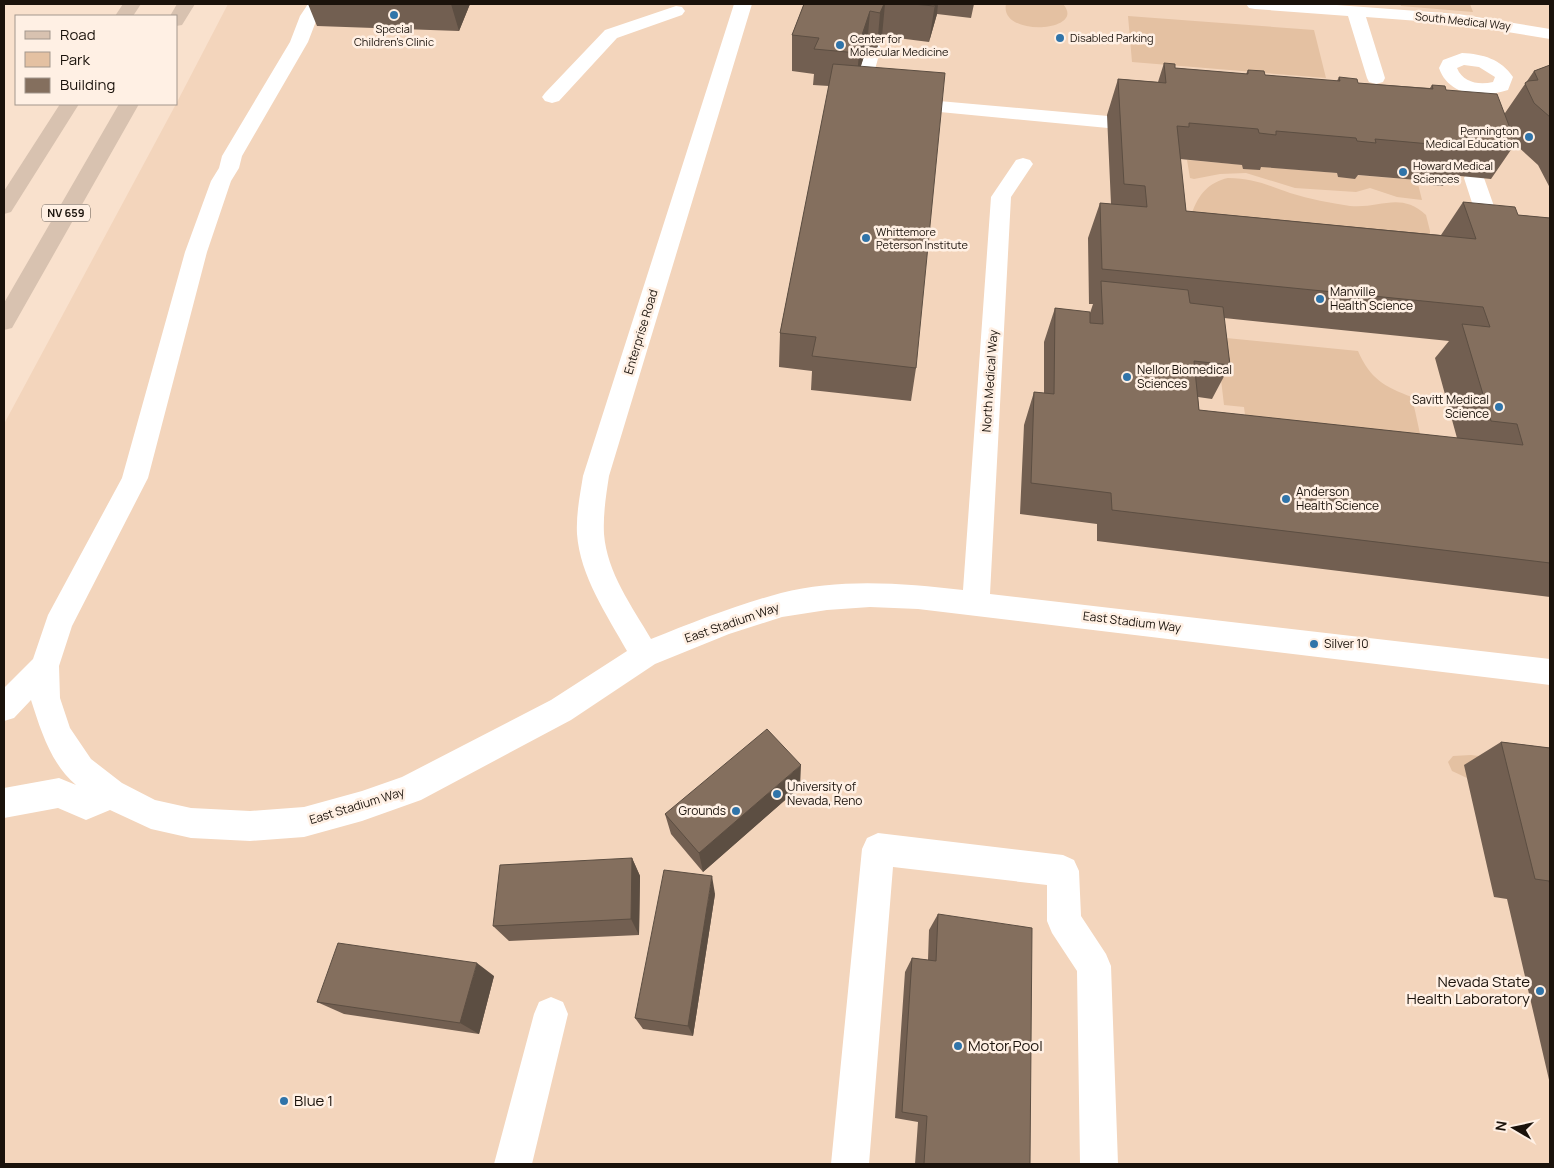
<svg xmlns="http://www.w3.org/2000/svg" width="1554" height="1168" viewBox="0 0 1554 1168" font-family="Manrope,sans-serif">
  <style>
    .built { fill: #f3d5bc }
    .green { fill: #e4c1a2 }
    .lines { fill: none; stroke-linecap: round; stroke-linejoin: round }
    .minor { fill: #fff; fill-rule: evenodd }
    .major { fill: #d8c2b0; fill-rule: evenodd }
    .wall { fill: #725f51; fill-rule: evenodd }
    .shaded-wall { fill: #5c4e42 }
    .building { fill: #846f5e; stroke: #5c4e42 }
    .poi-dot { fill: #3074a9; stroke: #fff0e4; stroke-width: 2 }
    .labels { text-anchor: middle; stroke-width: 5; stroke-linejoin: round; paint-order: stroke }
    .far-street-label { font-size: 11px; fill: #1a120b; stroke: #fff0e4 }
    .far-poi-label { font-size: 11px; fill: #1a120b; stroke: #fff0e4; text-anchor: start }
    .shield { fill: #fff0e4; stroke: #5f554c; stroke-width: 1 }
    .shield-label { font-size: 11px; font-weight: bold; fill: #1a120b }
    .poi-label { font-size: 12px; fill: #1a120b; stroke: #fff0e4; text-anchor: start }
    .street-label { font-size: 12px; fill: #1a120b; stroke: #fff0e4 }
    .near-poi-label { font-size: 15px; fill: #1a120b; stroke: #fff0e4; text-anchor: start }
  </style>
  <rect width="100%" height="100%" fill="#f9e1cd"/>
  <path class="built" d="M228,4h1322v1160h-1546v-740l172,-320z"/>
  <path class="green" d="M1006,4h57c25,28 -64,34 -57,0z
    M1400,4h70l3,8 -72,-6z
    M1128,16l186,14 12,48 -194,-16z
    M1187,160l150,13 1,4 16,-2 63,5 5,20 -25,-3 -27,-9 -14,4 -61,-4 -49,-15 -26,1 -26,5 -4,-1z
    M1228,178c25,0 39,7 62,15 20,6 40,10 60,13 30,3 50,-15 76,9l4,16v9l-238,-27c6,-18 17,-31 36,-35z
    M1216,337l142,14c12,28 27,36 54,46l10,46 -176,-20 -2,-16 -20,-2z
    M1471,755l79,10h-85l2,13 -15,-7 -4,-9 5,-6z"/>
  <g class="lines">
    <path class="minor" d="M308,4h18l-8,12 -10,26 -66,114 -3,12 -8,13 -24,71 -59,226 -76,148 -13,40 1,32 10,30 21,31 31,24 33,17 36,8 59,3 54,-4 58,-16 40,-14 149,-77 76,-49c-20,-36 -47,-75 -50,-117 -1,-20 3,-39 6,-58l151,-472h18l-143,472c-3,19 -6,39 -5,58 3,39 28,72 47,105 43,-17 85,-34 130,-46 59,-15 122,-10 182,-3l28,-393 25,-37 7,-2 7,2 3,4 -22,33 -21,397 560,65v26l-632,-76 -48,-2 -43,3 -45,7 -53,17 -74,30 -84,56 -150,80 -59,21 -58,16 -54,4 -59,-3 -40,-9 -41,-19 -24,10 -28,-12 -54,10v-30l55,-10 17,7c-25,-21 -35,-54 -45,-85l-17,18 -10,3v-33l29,-29 15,-44 74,-137 63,-226 26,-71 8,-13 3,-12 68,-114 10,-26z
      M1246,4h77l135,10 92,15v10l-92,-15 -92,-7 19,61 -2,4 -7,2 -7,-2 -2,-4 -19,-62 -93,-7 -6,-1z
      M676,6l6,1 3,4 -3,4 -65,23 -58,63 -7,2 -7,-2 -3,-4 3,-4 60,-63z
      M872,43l6,1 3,4 -15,53 -3,4 -7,2 -7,-2 -3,-4 17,-53 3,-4z
      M1462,53c21,1 39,6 51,24l-5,13c-25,8 -59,7 -69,-22l4,-8zM1464,65l15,2 16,10 -2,5c-14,3 -30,1 -36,-14z
      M905,98l203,18 7,2 3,4 -3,4 -7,2 -210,-20 -3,-4 3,-4z
      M1474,172l7,1 3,5 22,62 -3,5 -8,2 -8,-2 -3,-5 -20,-62 3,-5z
      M878,833l185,22 11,5 5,11 2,45 25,38 5,12 7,198h-38l-3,-193 -25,-38 -5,-12v-36l-154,-18 -24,297h-38l31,-315 5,-11z
      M551,997l12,5 5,12 -36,150h-38l40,-150 5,-12z"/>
    <path class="major" d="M123,4h18l-8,12h-18z
      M177,4h18l-13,21 -6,1v-10h-6z
      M60,104h19l-68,108 -7,2v-23z
      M119,104h20l-127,224 -8,2v-27z"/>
  </g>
  <path class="wall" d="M308,4h162l-11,27 -142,-5z
    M804,4h170l-3,14 -34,-4 -8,28 -47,-6 -5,12 -10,-1 -6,19 55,302 -5,33 -100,-11 1,-19 -33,-4 1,-34 49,-247 -16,-1 1,-11 -22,-3v-36z
    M1164,63l11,5 71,6 2,-4 17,5 72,6 2,-4 19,6 72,5 2,-3 73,28 29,-42 16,-6v123l-12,-23 -23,-21 -24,35 -41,-4 -7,11 -13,-1 -1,-4 -71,-6 -3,4 -17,-2 -1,-4 -76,-6 -1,3 -17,-1 -1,-4 -62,-6 6,52 255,24 22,-33 55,13 32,3v379l-453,-56v-17l-77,-10 4,-89 10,-33 10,1v-51l11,-34 35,5 3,-9h-4l-1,-66 12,-35 11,1 -4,-89 11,-36 40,3zM1224,318l225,23 -14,17 22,80 -258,-28 -1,-13 14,2 18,-34z
    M1501,742l49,6v336l-43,-185 -13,-2 -30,-132z
    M800,787l-97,85 -32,-38 -6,-20z
    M632,858l8,18 -1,59 -130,6 -16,-15z
    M715,894l-22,142 -50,-7 -8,-11z
    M938,914l92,250h-115l3,-42 -23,-4 10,-146 7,-14 16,2 1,-30z
    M494,976l-15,58 -135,-20 -27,-12z"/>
  <path class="shaded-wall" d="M451,4h19l-11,27z
    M884,4h1l-3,32 -5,12 3,-35z
    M935,4h3l-1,10 -8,28z
    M870,11l-3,36 -7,21 -4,21 4,-48z
    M801,765l-1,22 -97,85 -4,-19z
    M632,858l8,18 -1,59 -8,-16z
    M712,876l3,18 -22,142 -5,-10z
    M477,963l17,13 -15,58 -19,-11z"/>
  <path class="building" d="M804,4h80l-4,9 -10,-2 -10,30 2,1 -4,11 -44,-4 5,-11 -27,-3z
    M913,4h22l-1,2z
    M1164,63l11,1v4l73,6v-4l16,1 1,4 75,6 -1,-4 18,2 1,4 75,6 -1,-4 13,1 1,4 51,4 19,50 -42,-4 -1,-2 -12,-1 5,13 -13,-1 -1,-3 -77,-7 1,4 -19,-2 -1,-3 -80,-7v4l-17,-2 -1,-4 -69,-6v4l-12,-1 9,85 290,28 -13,-37 52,5 3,8 32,3v345l-438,-53 -1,-17 -80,-10 3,-91 20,2 1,-86 35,4v11l13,1 -2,-43 87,9 2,13 33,4 7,58 -36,-4 5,49 324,35 -6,-21 -26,-3 -29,-97 28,3 -7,-20 -381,-38 -2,-66 47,4 -2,-21 -21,-2 -6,-105 48,4z
    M833,64l112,9 -29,295 -104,-12 4,-19 -36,-4z
    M1550,65v52l-16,-14 -8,-17 -1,-3 3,-2 10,-1 -4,-9z
    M767,729l34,36 -102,88 -34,-39z
    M1501,742l49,6v137l-1,-4 -14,-2z
    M632,858l-1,61 -138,7 7,-61z
    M664,870l48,6 -24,150 -53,-8z
    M938,914l94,14 -2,236h-106l3,-48 -25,-4 10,-154 24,3z
    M338,943l139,20 -17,60 -143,-21z"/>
  <g class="poi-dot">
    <circle cx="394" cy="15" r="5"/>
    <circle cx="1060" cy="38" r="5"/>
    <circle cx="840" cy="45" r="5"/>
    <circle cx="1529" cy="137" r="5"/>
    <circle cx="1403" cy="172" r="5"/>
    <circle cx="866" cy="238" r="5"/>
    <circle cx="1320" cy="299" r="5"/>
    <circle cx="1127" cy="377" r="5"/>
    <circle cx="1499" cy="407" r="5"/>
    <circle cx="1286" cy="499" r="5"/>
    <circle cx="1314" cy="644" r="5"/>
    <circle cx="777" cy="794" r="5"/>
    <circle cx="736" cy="811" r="5"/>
    <circle cx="1540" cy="991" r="5"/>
    <circle cx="958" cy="1046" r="5"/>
    <circle cx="284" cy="1101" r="5"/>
  </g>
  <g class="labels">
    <g class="far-street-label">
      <text transform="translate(1463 21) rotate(6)" y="4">South Medical Way</text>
    </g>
    <g class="far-poi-label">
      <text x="394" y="33" text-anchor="middle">Special<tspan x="394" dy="13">Children's Clinic</tspan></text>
      <text x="1070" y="42">Disabled Parking</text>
      <text x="850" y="43">Center for<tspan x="850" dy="13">Molecular Medicine</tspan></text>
      <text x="1519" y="135" text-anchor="end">Pennington<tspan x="1519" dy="13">Medical Education</tspan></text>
      <text x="1413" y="170">Howard Medical<tspan x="1413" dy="13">Sciences</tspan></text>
      <text x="876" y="236">Whittemore<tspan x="876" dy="13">Peterson Institute</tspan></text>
    </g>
    <rect class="shield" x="42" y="204.5" width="48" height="17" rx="4"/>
    <g class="shield-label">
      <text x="66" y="217">NV 659</text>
    </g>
    <g class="poi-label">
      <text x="1330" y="296">Manville<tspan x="1330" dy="14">Health Science</tspan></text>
      <text x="1137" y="374">Nellor Biomedical<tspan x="1137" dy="14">Sciences</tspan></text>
      <text x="1489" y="404" text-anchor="end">Savitt Medical<tspan x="1489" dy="14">Science</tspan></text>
      <text x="1296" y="496">Anderson<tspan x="1296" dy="14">Health Science</tspan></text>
      <text x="1324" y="648">Silver 10</text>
      <text x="787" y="791">University of<tspan x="787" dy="14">Nevada, Reno</tspan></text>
      <text x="726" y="815" text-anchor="end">Grounds</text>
    </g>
    <g class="street-label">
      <text transform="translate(641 332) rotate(-73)" y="4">Enterprise Road</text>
      <text transform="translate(990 381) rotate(-86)" y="4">North Medical Way</text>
      <text transform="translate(1132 622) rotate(7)" y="4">East Stadium Way</text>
      <text transform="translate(732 623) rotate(-19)" y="4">East Stadium Way</text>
      <text transform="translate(357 806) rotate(-17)" y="4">East Stadium Way</text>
    </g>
    <g class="near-poi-label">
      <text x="1530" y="987" text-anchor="end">Nevada State<tspan x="1530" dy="17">Health Laboratory</tspan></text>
      <text x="968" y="1051">Motor Pool</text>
      <text x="294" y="1106">Blue 1</text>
    </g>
  </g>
  <rect width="1554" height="1168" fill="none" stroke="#1a120b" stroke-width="10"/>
  <rect x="15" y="15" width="162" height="90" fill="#fff0e4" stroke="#a3978d"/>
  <rect x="25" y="31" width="25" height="8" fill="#d8c2b0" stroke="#a3978d"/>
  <text x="60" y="40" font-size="15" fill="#1a120b">Road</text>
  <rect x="25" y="52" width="25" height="15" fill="#e4c1a2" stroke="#a3978d"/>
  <text x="60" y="65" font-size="15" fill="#1a120b">Park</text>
  <rect x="25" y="78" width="25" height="15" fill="#846f5e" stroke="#a3978d"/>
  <text x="60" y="90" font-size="15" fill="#1a120b">Building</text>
  <g transform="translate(1514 1128) rotate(279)" stroke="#fff0e4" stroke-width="4" paint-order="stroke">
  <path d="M0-4L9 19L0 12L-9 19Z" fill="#1a120b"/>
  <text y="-8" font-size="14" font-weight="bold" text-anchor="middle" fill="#1a120b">N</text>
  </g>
</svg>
